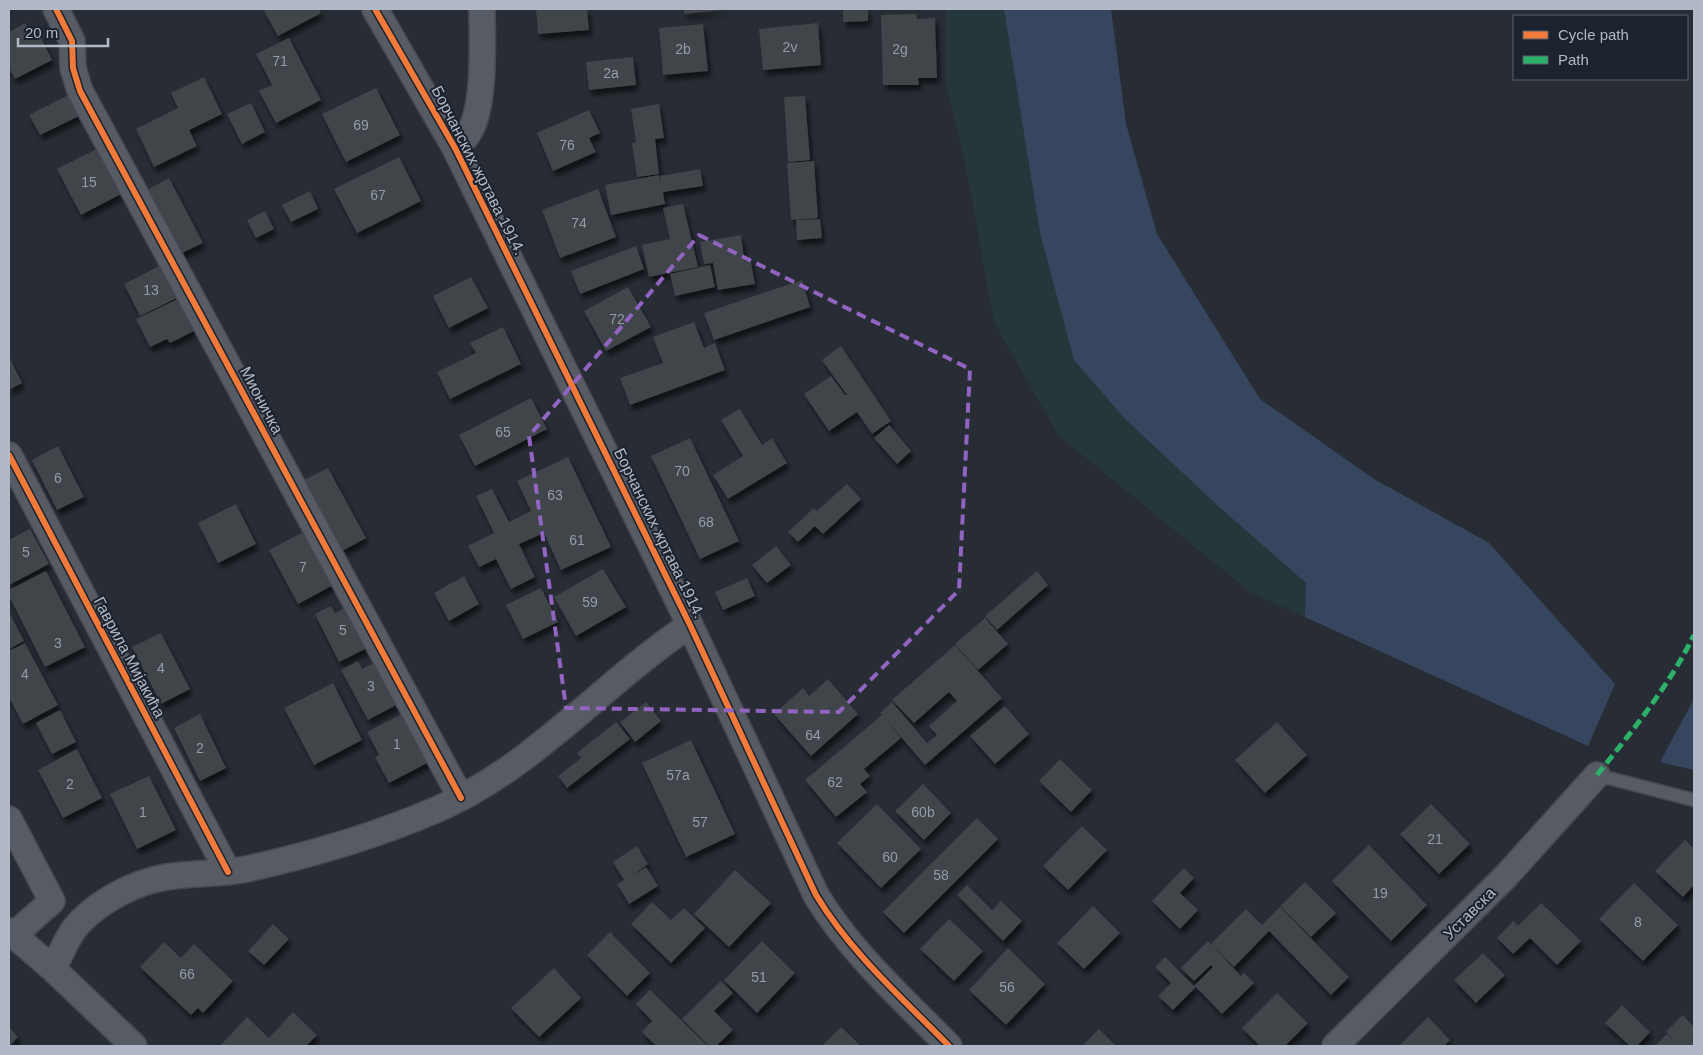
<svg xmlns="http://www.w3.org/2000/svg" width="1703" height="1055" viewBox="0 0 1703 1055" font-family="Arial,sans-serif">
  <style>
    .green { fill: #25373a }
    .water { fill: #37465f }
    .building { fill: #3f444a; filter: url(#shadow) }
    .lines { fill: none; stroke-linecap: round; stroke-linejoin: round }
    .lane-casing { stroke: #464950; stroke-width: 15 }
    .street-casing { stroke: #464950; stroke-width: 28 }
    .lane { stroke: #575b63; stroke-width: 12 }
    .street { stroke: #575b63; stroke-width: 25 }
    .quiet { stroke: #2db169; stroke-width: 5; stroke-dasharray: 10 5; stroke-linecap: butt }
    .cycleway-casing { stroke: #1c232f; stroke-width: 9 }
    .cycleway { stroke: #f17a3a; stroke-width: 6 }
    .marked { fill: none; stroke: #9164c2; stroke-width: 4; stroke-dasharray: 10 6; stroke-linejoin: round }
    .labels { text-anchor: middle; stroke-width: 4; stroke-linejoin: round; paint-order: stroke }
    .number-label { font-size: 14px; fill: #949ca7 }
    .street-label { font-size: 16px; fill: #b1b9c6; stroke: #1c232f }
  </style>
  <defs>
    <filter id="shadow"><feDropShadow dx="3" dy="5.5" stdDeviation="2.5" flood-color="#0009"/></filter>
  </defs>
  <rect width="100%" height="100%" fill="#282d35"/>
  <path class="green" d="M946,9h58l36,224 34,127 50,58 94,88 88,77 -1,34 -55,-25 -192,-157 -64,-113 -27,-150 -21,-89z"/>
  <path class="water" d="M1004,9h107l15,115 31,110 103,165 114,80 115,64 126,141 -27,62 -283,-129 1,-34 -88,-77 -94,-88 -50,-58 -34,-127z
    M1694,699v71l-34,-8z"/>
  <path class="building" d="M263,9h56l2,4 -43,23z
    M536,9h51l2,21 -51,4z
    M684,9h38v1l-38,4z
    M843,9h25v12l-25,1z
    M916,14l1,5 18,-1 2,60h-19l1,7h-36l-2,-70z
    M25,23l9,17 6,-4 12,24 -37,19 -6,-11v-36z
    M818,23l3,42 -58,5 -4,-41z
    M703,24l5,47 -45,4 -4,-47z
    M289,38l32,62 -45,23 -17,-32 13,-6 -16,-31z
    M633,57l3,28 -47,5 -3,-28z
    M204,77l18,37 -33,16 8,16 -43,21 -18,-38 42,-21 -7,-15z
    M376,88l24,47 -54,27 -24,-48z
    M69,95l10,21 -39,19 -11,-20z
    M805,96l5,64 -22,2 -4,-65z
    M251,103l14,29 -23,12 -15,-30z
    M659,104l5,34 -9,1 4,35 -22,3 -5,-34 4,-1 -5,-33z
    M589,110l11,23 -11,5 7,14 -43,19 -16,-38z
    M97,149l24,45 -40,21 -24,-46z
    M399,157l22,44 -64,32 -23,-44z
    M814,161l4,57 -27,2 -4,-57z
    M700,169l3,17 -40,6 2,12 -54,11 -6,-30 54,-10 2,10 -1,-9z
    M169,178l34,65 -25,12 -33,-64z
    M598,189l18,48 -56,21 -18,-48z
    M310,191l8,18 -27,13 -9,-17z
    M683,204l15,63 -49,10 -7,-32 28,-6 -7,-31z
    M265,211l9,18 -18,9 -9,-18z
    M820,219l2,19 -25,2 -1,-20z
    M741,235l3,23 6,-1 5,27 -37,6 -5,-27 -9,1 -4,-22z
    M636,246l8,23 -64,25 -9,-23z
    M163,264l16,33 -39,19 -16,-32z
    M710,265l5,22 -40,9 -5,-22z
    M471,277l17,31 -39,20 -16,-32z
    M802,280l8,27 -96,33 -10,-27z
    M628,287l23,40 -45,24 -22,-40z
    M180,298l16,32 -26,13 -3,-4 -17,8 -14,-28z
    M694,322l10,26 11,-5 10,27 -95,35 -10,-27 43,-15 -10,-26z
    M503,327l18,37 -71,35 -13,-27 39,-19 -6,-10z
    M841,346l50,75 -19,13 -15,-22 -28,19 -25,-37 27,-18 14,19h2l-25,-35z
    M9,357l13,26 -13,7z
    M531,398l16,31 -72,37 -16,-31z
    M740,409l22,36 10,-7 15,25 -59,36 -15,-24 30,-19 -22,-36z
    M889,425l22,26 -14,13 -23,-26z
    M690,438l49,103 -39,18 -49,-103z
    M58,446l26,51 -27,13 -25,-50z
    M568,457l43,90 -50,23 -17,-37 -25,11 16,33 -24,12 -15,-30 -17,8 -11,-21 26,-13 -18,-37 16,-7 17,33 22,-11 -14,-30z
    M328,468l38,70 -24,13 -38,-71z
    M847,484l14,15 -38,35 -8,-8 -17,16 -10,-10 26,-24 3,3z
    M236,504l20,40 -38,19 -20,-40z
    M30,529l19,35 -40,21v-45z
    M309,529l28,54 -39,21 -29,-54z
    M776,546l15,19 -24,18 -15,-18z
    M603,569l23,38 -50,29 -22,-39z
    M46,571l39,76 -40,20 -36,-71v-6z
    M1037,571l11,14 -51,45 -12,-14z
    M464,576l15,28 -30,17 -15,-28z
    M747,578l8,18 -32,14 -8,-18z
    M541,588l17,34 -35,17 -17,-34z
    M350,605l21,41 -32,16 -24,-48 16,-8 4,7z
    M9,612l15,29 -15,8z
    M985,618l23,26 -30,26 -23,-26z
    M161,633l29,56 -29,15 -29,-57z
    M25,643l33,62 -35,19 -14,-27v-46z
    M955,645l47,53 -77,67 -42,-49 18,22 -37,31 6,7 -10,8 7,8 -31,25 -31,-37 77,-65 -2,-2 12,-11 35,41 10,-8 -8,-9 28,-25 -8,-9 -35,31 -22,-23z
    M358,661l4,8 16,-8 22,42 -32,17 -27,-50z
    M828,679l30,35 -47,42 -37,-42 29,-26 6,8z
    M333,683l29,57 -48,25 -30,-57z
    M646,702l15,19 -26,21 -15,-20z
    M1005,706l24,28 -34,30 -25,-28z
    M60,710l16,32 -24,12 -16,-31z
    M405,712l26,49 -42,22 -14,-26 4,-2 -12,-23z
    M200,714l26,54 -26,13 -26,-53z
    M616,722l14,17 -63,49 -9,-12 23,-18 -4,-5z
    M1277,722l30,33 -42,38 -30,-33z
    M691,740l44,94 -49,23 -44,-94z
    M77,749l25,49 -39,20 -25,-48z
    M1060,759l32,31 -21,22 -32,-31z
    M149,776l27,54 -39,19 -27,-55z
    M923,784l28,29 -27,27 -29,-29z
    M877,804l44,45 -40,39 -44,-45z
    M1431,804l39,40 -31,30 -39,-40z
    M977,818l21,21 -94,94 -21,-21z
    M1082,826l25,24 -39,40 -25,-24z
    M1685,840l9,9v36l-11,12 -28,-26z
    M1369,845l58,60 -36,36 -59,-60z
    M637,846l11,18 -15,11 13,-8 12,19 -29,18 -12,-20 7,-4 -11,-18z
    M1184,868l10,10 -14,15 18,17 -18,19 -28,-28z
    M735,870l36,33 -42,44 -35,-33z
    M1305,882l31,31 -25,24 -31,-31z
    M1634,883l44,42 -35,36 -44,-42z
    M967,885l25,25 9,-9 21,20 -19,20 -46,-46z
    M652,902l19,18 13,-12 21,20 -34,35 -40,-39z
    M1541,903l40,38 -24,24 -27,-27 -17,16 -16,-16 16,-17 5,5z
    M1093,906l27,27 -36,36 -27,-26z
    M1280,907l69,70 -18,18 -62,-64 -35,36 -23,-23 35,-35 16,16z
    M949,919l34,32 -29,30 -34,-32z
    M273,924l16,15 -25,26 -16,-14z
    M610,932l40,41 -23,23 -40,-41z
    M762,941l33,32 -38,40 -33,-33z
    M1208,941l33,35 3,-3 10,10 -32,31 -26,-27 -23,23 -15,-14 13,-13 -16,-16 10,-10 29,29 19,-19 -2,-2 -17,16 -13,-13z
    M164,942l17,16 13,-14 39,37 -30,32 -5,-5 -7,7 -51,-48z
    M1008,948l37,36 -39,41 -37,-35z
    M1483,953l22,22 -29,28 -22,-23z
    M554,968l27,30 -42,39 -28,-29z
    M721,981l12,12 -19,18 19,19 -17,16h-7l-27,-27z
    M650,990l28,27 30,29h-52l-14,-14 10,-11 -16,-17z
    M1277,993l31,30 -23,23h-25l-18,-18z
    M1622,1005l28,27 -13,14h-7l-25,-23z
    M293,1012l24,23 -11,11h-86l27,-29 22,21z
    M1683,1015l11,12v19h-39l12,-12 11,10 -12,-12z
    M1428,1017l22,23 -6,6h-45z
    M9,1027l9,10 -9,9z
    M841,1027l20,19h-39z
    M1099,1029l17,17h-34z"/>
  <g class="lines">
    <defs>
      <path id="lane" d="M1597,775l97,25"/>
      <path id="street" d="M56,9l16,32 1,27 7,23 381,707
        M375,9l80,139 27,55 208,422 126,270c35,58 86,103 133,151
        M455,148c4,-4 10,-9 13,-14 18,-26 14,-94 14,-125
        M9,455l219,417
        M9,819l43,82 -38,34
        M9,931l44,38 81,77
        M53,969c7,-13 12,-27 21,-40 18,-23 52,-42 79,-49 32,-9 66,-4 98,-12 63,-14 127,-33 187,-59 96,-42 166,-127 252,-184
        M1335,1046l172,-171 90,-100"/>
    </defs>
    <use href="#lane" class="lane-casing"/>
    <use href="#street" class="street-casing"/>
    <use href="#lane" class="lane"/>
    <use href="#street" class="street"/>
    <path class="quiet" d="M1597,775c36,-45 72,-89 97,-140"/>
    <defs>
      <path id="cycleway" d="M56,9l16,32 1,27 7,23 381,707
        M375,9l80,139 27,55 208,422 126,270c35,58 86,103 133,151
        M9,455l219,417"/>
    </defs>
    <use href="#cycleway" class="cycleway-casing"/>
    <use href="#cycleway" class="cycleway"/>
  </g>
  <path class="marked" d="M699,235l271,134 -11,221 -120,122 -273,-4 -37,-272z"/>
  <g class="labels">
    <g class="number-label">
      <text x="790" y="52">2v</text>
      <text x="683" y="54">2b</text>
      <text x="900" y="54">2g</text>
      <text x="280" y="66">71</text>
      <text x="611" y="78">2a</text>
      <text x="361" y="130">69</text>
      <text x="567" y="150">76</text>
      <text x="89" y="187">15</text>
      <text x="378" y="200">67</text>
      <text x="579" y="228">74</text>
      <text x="151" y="295">13</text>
      <text x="617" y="324">72</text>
      <text x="503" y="437">65</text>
      <text x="682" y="476">70</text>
      <text x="58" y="483">6</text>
      <text x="555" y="500">63</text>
      <text x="706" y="527">68</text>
      <text x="577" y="545">61</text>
      <text x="26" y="557">5</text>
      <text x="303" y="572">7</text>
      <text x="590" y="607">59</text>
      <text x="343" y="635">5</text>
      <text x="58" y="648">3</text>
      <text x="161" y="673">4</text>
      <text x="25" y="679">4</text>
      <text x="371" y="691">3</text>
      <text x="813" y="740">64</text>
      <text x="397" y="749">1</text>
      <text x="200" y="753">2</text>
      <text x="678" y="780">57a</text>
      <text x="835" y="787">62</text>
      <text x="70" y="789">2</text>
      <text x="143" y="817">1</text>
      <text x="923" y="817">60b</text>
      <text x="700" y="827">57</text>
      <text x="1435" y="844">21</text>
      <text x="890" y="862">60</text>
      <text x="941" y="880">58</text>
      <text x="1380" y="898">19</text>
      <text x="1638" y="927">8</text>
      <text x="187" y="979">66</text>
      <text x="759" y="982">51</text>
      <text x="1007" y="992">56</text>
    </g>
    <g class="street-label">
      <text transform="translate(479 170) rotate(63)" y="6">Борчанских жртава 1914.</text>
      <text transform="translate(262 400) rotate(62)" y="6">Мионичка</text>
      <text transform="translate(660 533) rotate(64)" y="6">Борчанских жртава 1914.</text>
      <text transform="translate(130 657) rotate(62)" y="6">Гаврила Мијакића</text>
      <text transform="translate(1469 913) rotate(-45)" y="6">Уставска</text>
    </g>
  </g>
  <rect width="1703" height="1055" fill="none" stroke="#b1b9c6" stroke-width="20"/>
  <rect x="1513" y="15" width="175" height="65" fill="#1c232f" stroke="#585f6b"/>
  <rect x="1523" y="31" width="25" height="8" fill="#f17a3a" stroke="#585f6b"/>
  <text x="1558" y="40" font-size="15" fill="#b1b9c6">Cycle path</text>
  <rect x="1523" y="56" width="25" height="8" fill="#2db169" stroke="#585f6b"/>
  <text x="1558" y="65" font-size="15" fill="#b1b9c6">Path</text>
  <path d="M18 38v8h90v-8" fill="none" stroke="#b1b9c6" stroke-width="2.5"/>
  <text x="25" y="38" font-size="15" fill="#b1b9c6" stroke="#1c232f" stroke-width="4" paint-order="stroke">20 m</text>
</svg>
